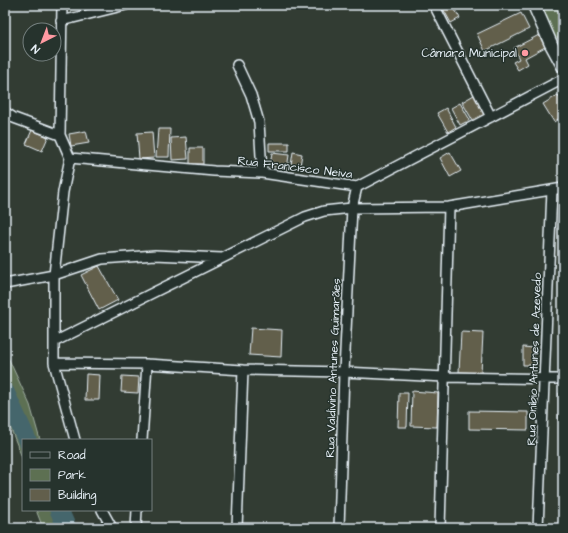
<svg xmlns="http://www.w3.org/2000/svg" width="568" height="533" viewBox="0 0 568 533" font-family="'Architects Daughter',sans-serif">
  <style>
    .green { fill: #5d7052; stroke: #a2b0a5 }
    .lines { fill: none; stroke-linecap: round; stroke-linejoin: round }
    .river { stroke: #45666c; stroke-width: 19 }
    .building { fill: #625f4c; stroke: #e8f1f8 }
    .street-casing { stroke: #e8f1f8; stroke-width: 12 }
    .secondary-casing { stroke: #e8f1f8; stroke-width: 15 }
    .street { stroke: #26332d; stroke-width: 9 }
    .secondary { stroke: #26332d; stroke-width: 12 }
    .poi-dot { fill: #ff9aa2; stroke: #26332d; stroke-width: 1.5 }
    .labels { text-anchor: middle; stroke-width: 3; stroke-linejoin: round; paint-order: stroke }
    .poi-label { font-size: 12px; fill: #e8f1f8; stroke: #26332d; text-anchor: end }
    .street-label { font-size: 12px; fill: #e8f1f8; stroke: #26332d }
  </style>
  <rect width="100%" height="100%" fill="#323c33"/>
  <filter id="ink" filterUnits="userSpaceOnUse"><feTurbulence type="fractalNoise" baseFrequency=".025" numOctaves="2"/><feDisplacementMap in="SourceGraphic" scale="8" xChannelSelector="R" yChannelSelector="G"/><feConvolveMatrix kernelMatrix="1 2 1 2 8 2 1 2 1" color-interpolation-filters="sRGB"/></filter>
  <g filter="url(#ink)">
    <path class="green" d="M540,5h23v30l-9,5z
      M5,351l25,54 10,35h-17v20l-18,-46z
      M36,510h28l10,18h-31z"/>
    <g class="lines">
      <path class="river" d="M5,392l22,48
        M59,510l8,18"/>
    </g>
    <path class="building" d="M441,5h11l8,13 -9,5z
      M521,13l8,16 -44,22 -8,-17z
      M539,35l6,12 -20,11 3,6 -10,6 -5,-8 6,-3 -5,-11z
      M474,95l11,19 -12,7 -11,-19z
      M558,95l5,7v25l-5,-8 -4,3 -11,-18z
      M460,103l10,17 -10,5 -9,-17z
      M446,108l10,19 -8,5 -11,-19z
      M158,129h12l-1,28h-13z
      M32,130l16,7 -6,14 -16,-7z
      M86,131l3,12 -18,3 -2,-12z
      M152,132l2,26 -15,1 -2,-26z
      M186,137l2,22 -16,1 -1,-22z
      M269,143h20v8h-20z
      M190,148h13v16h-13z
      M293,152l9,2 -2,12 -9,-1z
      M450,152l11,19 -11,6 -10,-19z
      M272,153l17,2 -2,14 -17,-3z
      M99,266l19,34 -19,10 -18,-35z
      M251,328l31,2 -1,27 -32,-2z
      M461,332l22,1 -2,40 -22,-1z
      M523,347l11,1v17h-11z
      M86,374l14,1 -1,25h-14z
      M122,376l17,1 -1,16 -17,-1z
      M412,391l26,2 -1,34 -26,-1z
      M399,393h9l-1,34h-9z
      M559,393h4v29h-4z
      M469,411l59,1v18l-59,-1z"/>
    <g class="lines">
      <defs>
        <path id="street" d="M62,5l-2,130 10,23 -7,34 -9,83v88l21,77
          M434,5l57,112
          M61,21l65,-16
          M237,65l14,30 8,27 3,51
          M5,112l9,6 46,17
          M70,158l144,13 48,2 95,14 206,-108
          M5,284l49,-9 48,-16 53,-4 67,3
          M54,342l251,-125 19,-6 28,-3 97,-1 114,-19
          M54,363l93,1 96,6 101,2 101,5 118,2
          M142,440l5,-76
          M102,510l10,18
          M136,528l1,-18
          M237,528l6,-158
          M339,528l5,-156 8,-164 5,-21
          M440,528l9,-321
          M538,528l14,-338"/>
        <path id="secondary" d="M534,5l17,39 12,22"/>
      </defs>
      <use href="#street" class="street-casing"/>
      <use href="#secondary" class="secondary-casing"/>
      <use href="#street" class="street"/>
      <use href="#secondary" class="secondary"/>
    </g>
  </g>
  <circle class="poi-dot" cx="525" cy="53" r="4"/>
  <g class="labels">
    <g class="poi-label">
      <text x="517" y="57">Câmara Municipal</text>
    </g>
    <g class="street-label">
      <text transform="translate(295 167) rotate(7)" y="4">Rua Francisco Neiva</text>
      <text transform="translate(534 359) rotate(-88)" y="4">Rua Oníbio Antunes de Azevedo</text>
      <text transform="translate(333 368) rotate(-88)" y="4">Rua Valdivino Antunes Guimarães</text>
    </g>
  </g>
  <rect width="568" height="533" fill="none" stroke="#26332d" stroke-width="20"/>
  <rect x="10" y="10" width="548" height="513" fill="none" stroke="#e8f1f8" stroke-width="1.5" filter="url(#ink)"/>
  <rect x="22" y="439" width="130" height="72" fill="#26332d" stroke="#747f7e"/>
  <rect x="30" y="452" width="20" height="6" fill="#26332d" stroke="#747f7e"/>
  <text x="58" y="459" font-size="12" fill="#e8f1f8">Road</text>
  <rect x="30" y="469" width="20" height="12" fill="#5d7052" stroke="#747f7e"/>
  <text x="58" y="479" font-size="12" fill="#e8f1f8">Park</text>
  <rect x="30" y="489" width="20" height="12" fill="#625f4c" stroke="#747f7e"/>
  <text x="58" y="499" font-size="12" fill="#e8f1f8">Building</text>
  <g transform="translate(42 42) rotate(222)"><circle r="19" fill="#26332d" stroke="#747f7e"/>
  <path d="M0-3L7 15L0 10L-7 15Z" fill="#ff9aa2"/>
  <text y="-6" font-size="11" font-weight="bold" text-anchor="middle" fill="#e8f1f8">N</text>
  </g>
</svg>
